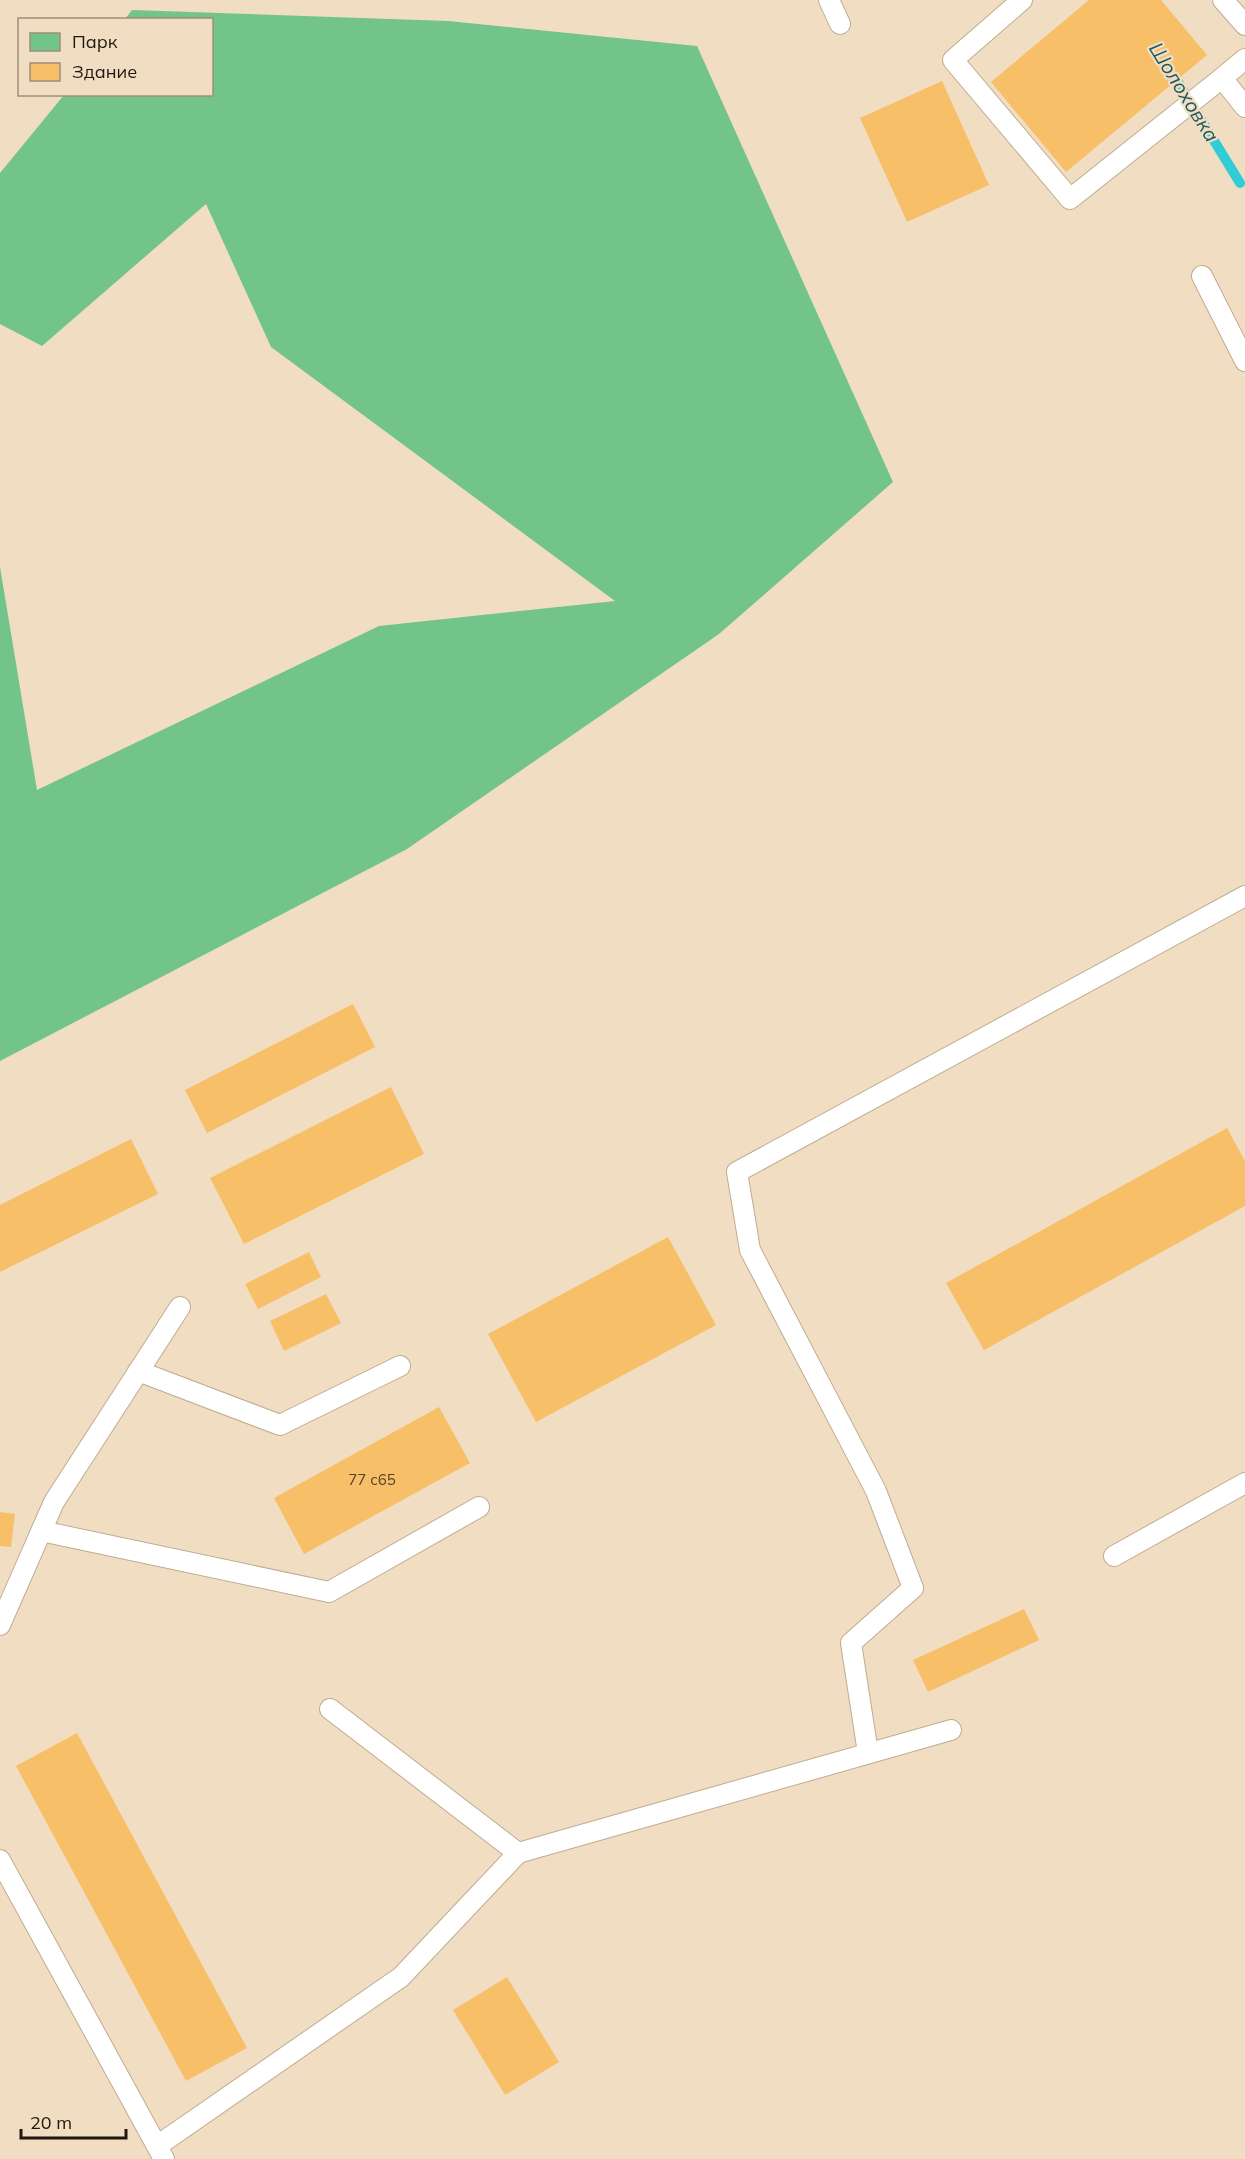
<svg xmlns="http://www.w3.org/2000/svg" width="1245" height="2159" viewBox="0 0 1245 2159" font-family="Mulish,sans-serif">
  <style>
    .green { fill: #73c48a }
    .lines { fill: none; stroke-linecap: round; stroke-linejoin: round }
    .stream { stroke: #31cdd7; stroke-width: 10 }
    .building { fill: #f8bf69 }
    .lane-casing { stroke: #bfac91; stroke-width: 22 }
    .lane { stroke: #fff; stroke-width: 20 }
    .labels { text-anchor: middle; stroke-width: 4.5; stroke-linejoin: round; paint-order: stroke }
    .number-label { font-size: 15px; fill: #564226 }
    .water-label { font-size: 20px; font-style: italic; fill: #1c595d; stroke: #f1ddc1 }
  </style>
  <rect width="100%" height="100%" fill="#f1ddc1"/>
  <path class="green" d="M132,10l316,11 249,25 196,436 -174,152 -312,215 -407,212v-494l37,223 342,-164 236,-25 -344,-254 -65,-143 -164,142 -42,-22v-151l64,-78 148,-1v-74l-87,-1z"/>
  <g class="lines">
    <path class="stream" d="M1170,69l70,114"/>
  </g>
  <path class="building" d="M1089,0h72l46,55 -141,117 -75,-90z
    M942,81l47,104 -82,37 -47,-104z
    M353,1004l22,43 -168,86 -22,-43z
    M391,1087l33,67 -180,90 -34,-66z
    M1227,1128l18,33v45l-261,144 -38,-67z
    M131,1139l27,55 -158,78v-67z
    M668,1237l48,88 -180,97 -48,-88z
    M309,1252l12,25 -63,32 -13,-25z
    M326,1294l15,29 -57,28 -14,-30z
    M439,1407l31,56 -166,91 -30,-56z
    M0,1512l15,2 -4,33 -11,-1z
    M1024,1609l15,31 -111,52 -15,-32z
    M77,1733l170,315 -61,33 -170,-315z
    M507,1977l52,85 -54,33 -52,-85z"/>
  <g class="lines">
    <defs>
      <path id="lane" d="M829,0l11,24
        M1022,0l-69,60 117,139 152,-121
        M1223,0l22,25
        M1245,59l-23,19 23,29
        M1202,276l43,85
        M138,1371l142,54 120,-59
        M41,1531l288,61 150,-85
        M1114,1556l131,-73
        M0,1625l54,-123 126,-195
        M330,1709l188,144
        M868,1753l-17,-110 62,-55 -37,-97 -126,-241 -13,-78 508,-276
        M0,1860l164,299
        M157,2146l244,-169 117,-124 433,-123"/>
    </defs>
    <use href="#lane" class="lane-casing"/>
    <use href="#lane" class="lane"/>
  </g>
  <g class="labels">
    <g class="number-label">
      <text x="372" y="1485">77 с65</text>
    </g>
    <g class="water-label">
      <text transform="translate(1184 92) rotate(58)" y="7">Шолоховка</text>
    </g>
  </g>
  <rect x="18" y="18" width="195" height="78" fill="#f1ddc1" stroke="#9d8f7a" stroke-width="1.5"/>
  <rect x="30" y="33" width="30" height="18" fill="#73c48a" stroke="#9d8f7a" stroke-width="1.5"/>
  <text x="72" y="48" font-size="18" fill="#20190f">Парк</text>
  <rect x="30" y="63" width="30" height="18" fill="#f8bf69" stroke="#9d8f7a" stroke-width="1.5"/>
  <text x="72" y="78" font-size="18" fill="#20190f">Здание</text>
  <path d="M21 2129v9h105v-9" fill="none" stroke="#20190f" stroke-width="3"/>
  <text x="30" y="2129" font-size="18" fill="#20190f" stroke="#f1ddc1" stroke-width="4.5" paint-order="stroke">20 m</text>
</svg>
